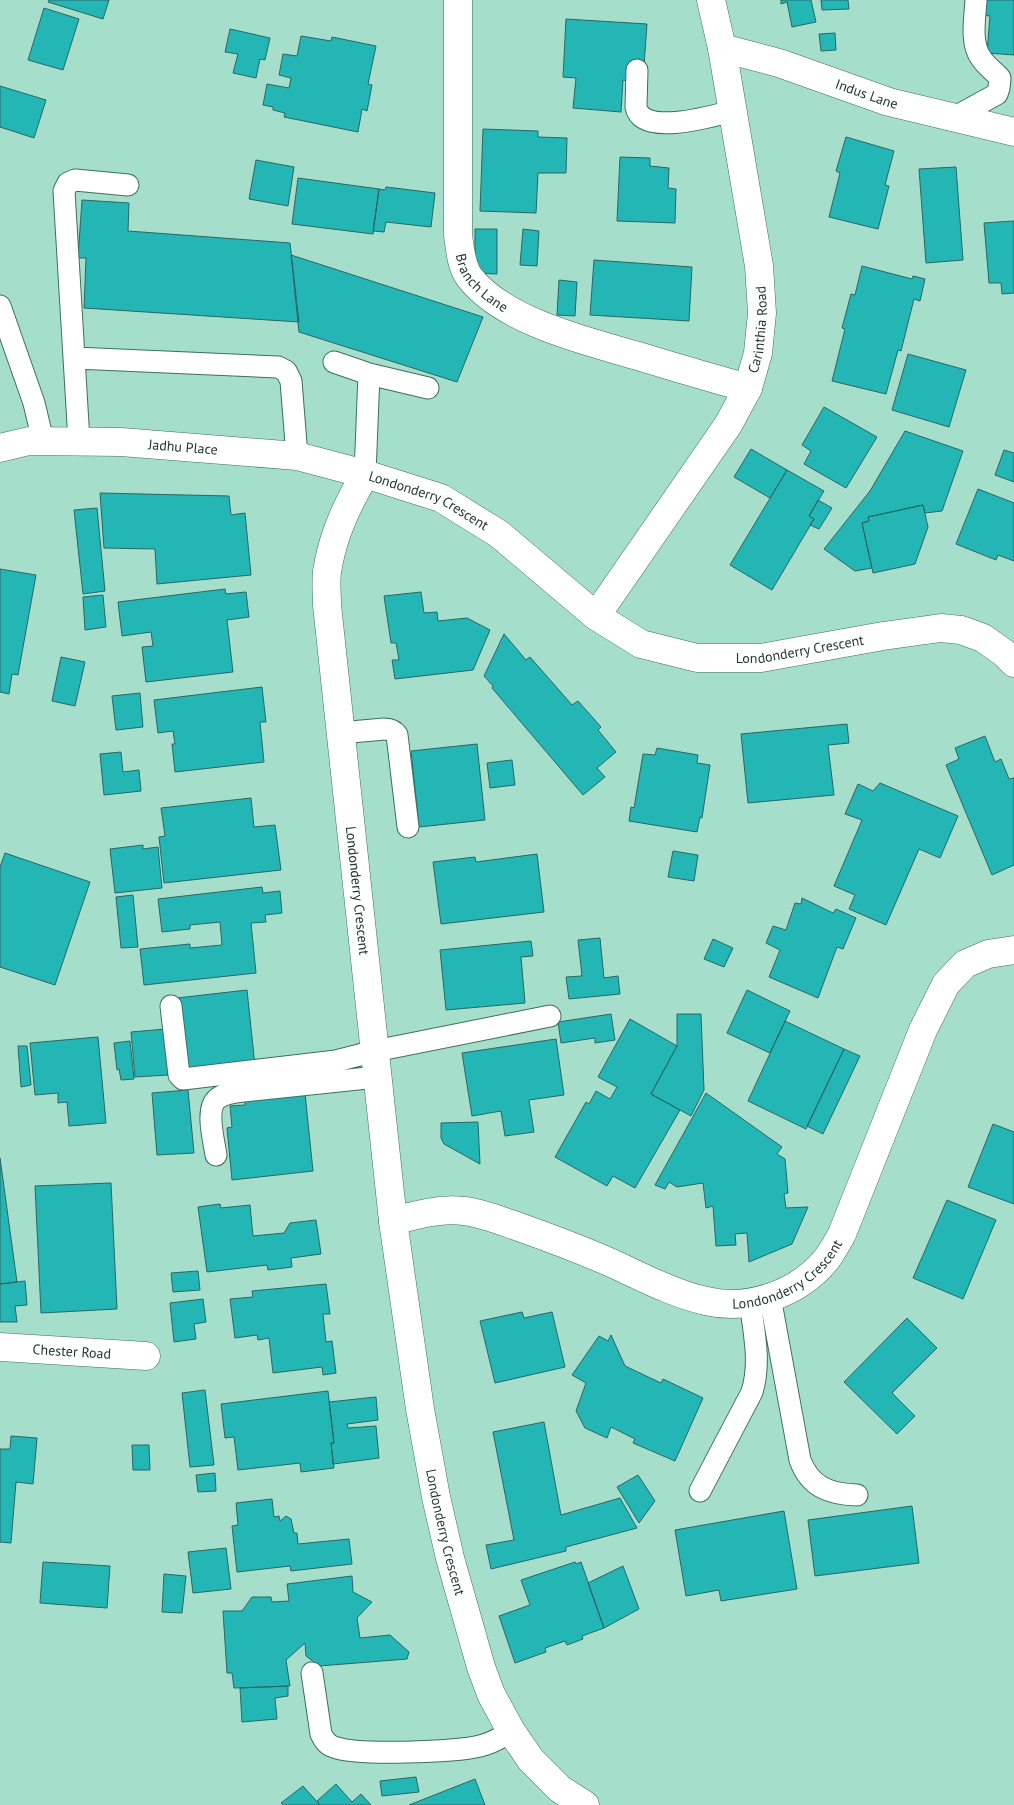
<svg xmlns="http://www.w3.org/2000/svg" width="1014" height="1805" viewBox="0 0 1014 1805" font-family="'PT Sans',sans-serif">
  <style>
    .building { fill: #23b6b4; stroke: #2a6765 }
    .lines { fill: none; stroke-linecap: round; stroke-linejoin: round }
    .lane-casing { stroke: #3b7061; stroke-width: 23 }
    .street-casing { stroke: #3b7061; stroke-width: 29 }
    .lane { stroke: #fff; stroke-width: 21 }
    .street { stroke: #fff; stroke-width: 28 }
    .labels { text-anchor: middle; stroke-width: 4; stroke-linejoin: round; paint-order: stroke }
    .street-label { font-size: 14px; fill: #213730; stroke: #a6decc }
  </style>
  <rect width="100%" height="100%" fill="#a6decc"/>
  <path class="building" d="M49,0h60l-6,19 -55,-17z
    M781,0h30l5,22 -24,5 -5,-25 -6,2z
    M821,0h27l1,9 -27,1z
    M981,0h33v55l-27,-2 3,-37 -10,-1z
    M44,8l35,11 -16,51 -35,-10z
    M566,19l81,5 -3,42 -16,15 -5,-1 -2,32 -48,-4 3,-30 -13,-1z
    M230,29l40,9 -5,22 -5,-1 -4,19 -23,-5 5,-19 -13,-2z
    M835,33l1,17 -15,1 -2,-17z
    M301,36l30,5 1,-4 44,9 -8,38 4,1 -5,26 -5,-2 -4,23 -74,-15 1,-4 -12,-3v-3l-10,-2 4,-21 22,4 2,-10 -12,-3 4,-21 14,2z
    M0,86l46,14 -12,38 -34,-11z
    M483,129l55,2v6l29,1 -1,35h-28l-2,40 -56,-2z
    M846,137l48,14 -9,34 4,1 -11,43 -49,-12 11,-44 -4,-2z
    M620,157l30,1v8l19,2 -1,20 8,1 -1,34 -58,-2z
    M256,160l38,7 -6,39 -39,-7z
    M956,167l7,93 -37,3 -7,-94z
    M298,178l81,11 -6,45 -81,-10z
    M386,187l49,6 -4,34 -45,-5 -2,10 -11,-1 6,-42 6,1z
    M82,200l47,3 -1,28 162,12 9,79 -215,-14 2,-50h-8z
    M1014,221v72l-12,1 -1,-11h-12l-5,-60z
    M475,229h22v45l-22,-1z
    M523,229l16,2 -2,35 -17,-1z
    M291,255l192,62 -26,65 -158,-50z
    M594,260l98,7 -3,54 -99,-6z
    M862,266l50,13 1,-3 12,3 -5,22 -6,-2 -13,52 -3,-1 -12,44 -54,-13 13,-52 -3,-1 9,-34 4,1z
    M559,280l18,2 -2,34 -18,-1z
    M908,354l58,16 -17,57 -57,-17z
    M824,407l53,30 -31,51 -42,-24 7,-13 -9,-6z
    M905,431l58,20 -21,60 -17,2 -2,-8 -55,12 1,4 -7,2 10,45 -17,3 -31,-22 46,-58z
    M751,449l36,21 -17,28 -36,-21z
    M1004,450l10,3v29l-19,-7z
    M787,470l37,21 -15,25 5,3 -42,71 -42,-25z
    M978,489l36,14v58l-16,-6 -2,5 -40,-16z
    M100,493l129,3 2,19 14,-2 6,62 -94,9 -2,-35 -51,-1z
    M818,500l14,8 -13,21 -9,-4 4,-6 -5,-3z
    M923,505l5,22 -13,37 -42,9 -11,-50 7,-2 -1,-4z
    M97,508l8,83 -22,3 -9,-84z
    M0,569l36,6 -18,100 -6,-1 -3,20 -9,-2z
    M225,589l1,5 20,-2 3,25 -22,3 6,52 -87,10 -4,-35 11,-1 -2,-14 -29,4 -4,-34z
    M421,592l3,21 13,-1 1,9 29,-3 23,12 -17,40 -78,9 -3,-19h7l-3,-17h-5l-7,-47z
    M103,595l3,32 -21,3 -2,-33z
    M504,634l22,26 4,-3 42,48 6,-4 23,26 -3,3 18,22 -19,16 8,9 -22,18 -91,-107 1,-2 -9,-10z
    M61,657l24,5 -10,44 -23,-5z
    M262,687l4,35h-6l4,40 -89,10 -3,-28h3l-2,-13 -15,2 -4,-33z
    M140,693l3,34 -27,3 -4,-34z
    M847,724l2,19 -21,2 6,50 -86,8 -7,-69z
    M985,736l10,26 6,-3 8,20 5,-1v87l-22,10 -46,-110 13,-6 -4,-11z
    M477,744l8,76 -66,7 -8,-76z
    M657,748l41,7 -1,8 13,2 -8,53 -2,-1 -3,15 -68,-11 2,-14 3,1 9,-54 12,1z
    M121,752l2,20 16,-2 2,21 -37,4 -4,-41z
    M512,760l3,25 -25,3 -3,-25z
    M880,783l78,33 -18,42 -21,-9 -33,76 -37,-16 6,-14 -21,-9 28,-66 -17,-6 13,-30 15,7z
    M251,798l3,29 21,-2 6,45 -117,13 -5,-46 6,-1 -4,-28z
    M143,845v4l15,-2 4,41 -47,5 -5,-44z
    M673,851l25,4 -4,26 -26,-4z
    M5,853l85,29 -35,103 -55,-18v-100z
    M537,854l7,58 -103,12 -8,-62 42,-5 1,5z
    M262,887l1,6 17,-2 2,22 -17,2 1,7 -15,1 5,50 -112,12 -4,-36 50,-5v4l32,-3 -2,-23 -30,3v4l-28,3 -4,-33z
    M133,895l5,52 -17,1 -5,-51z
    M802,898l31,15 3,-4 20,9 -13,31 -6,-2 -19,51 -49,-21 11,-27 -14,-7 7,-17 13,4 9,-27 6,1z
    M600,938l4,40 14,-2 2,18 -51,5 -3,-22 16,-1 -4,-36z
    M713,939l20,9 -9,19 -20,-8z
    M531,941l2,15 -12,1 4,46 -79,7 -6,-60z
    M247,990l8,76 -68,8 -10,-76z
    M747,990l43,21 -20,42 -43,-20z
    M611,1014l4,26 -20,3v-5l-34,5 -3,-21z
    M677,1014h24l3,76 -13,26 -40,-22 26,-48z
    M630,1019l47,27 -26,48 29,16 -45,78 -22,-12 -6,10 -52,-29 31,-55 3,2 7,-13 14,8 7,-12 -19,-10z
    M785,1021l59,28 -38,80 -58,-28z
    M165,1029l3,46 -33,2 -4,-45z
    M98,1037l8,86 -37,3 -2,-24 -9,1v-10l-23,2 -5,-52z
    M556,1039l8,56 -35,5 5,32 -29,4 -4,-25 -29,5 -10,-63z
    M130,1041l4,38 -13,1 -2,-11 -2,1 -3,-27z
    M18,1046h9l4,39 -10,2z
    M844,1049l16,7 -37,78 -16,-8z
    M188,1090l6,63 -37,2 -5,-62z
    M305,1093l8,78 -81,9 -5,-52 5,-1 -2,-21 15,-1v-5z
    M706,1093l76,54 -5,7 8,5 3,34 -4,1 2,14 22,-1 -16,37 -43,18 -2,-29 -12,1 1,11 -20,1 -3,-40 -7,2 -3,-25 -26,4 -8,-5 -4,7 -10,-4z
    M478,1122l2,42 -36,-20 -3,-6v-15z
    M993,1124l21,8v72l-46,-17z
    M0,1158l17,124 -17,2z
    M111,1183l6,126 -76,4 -6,-127z
    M947,1200l49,20 -33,79 -50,-21z
    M220,1204l1,4 29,-3 3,31 31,-3 6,-10 26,-3 5,34 -30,4 1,9 -24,3 -1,-5 -60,7 -9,-65z
    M198,1271l2,19 -27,2 -2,-19z
    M25,1281l2,24 -12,1 2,16h-17v-38z
    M326,1284l4,30h-7l3,28 6,-1 4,32 -13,2 -1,-8 -49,6 -4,-35 -11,2 -1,-5 -22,3 -5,-39 23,-2 -1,-6z
    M203,1299l3,23 -12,2 2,15 -22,3 -4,-39z
    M522,1312l2,6 28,-6 13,55 -70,16 -15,-62z
    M907,1318l30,30 -45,45 23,23 -18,18 -53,-52z
    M611,1335l14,31 36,17 2,-4 40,19 -28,63 -42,-18 2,-4 -24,-12 -4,11 -22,-10 -9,-17 10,-28 -14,-8 27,-39 9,5z
    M205,1390l9,75 -24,2 -8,-74z
    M328,1391l6,52h-3l3,25 -33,4 -1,-9 -62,7 -4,-33 -9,1 -4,-34z
    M376,1397l2,23 -31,4 1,4 28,-2 3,32 -46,6 -2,-21h3l-5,-41z
    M544,1422l17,93 59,-17 17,30 -71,19v4l-75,18 -5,-24 28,-5 -21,-108z
    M11,1436l26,2 -4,46 -17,-2 -5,61 -11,-1v-93h10z
    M132,1445h17l1,25h-17z
    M215,1473l1,18 -18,1 -2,-17z
    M638,1475l17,26 -16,22 -22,-36z
    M272,1499l2,18 5,-1 1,5 6,-5 5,3 3,14h3l1,11 51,-5 3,25 -61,7 -1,-5 -53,6 -5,-46 6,-1 -2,-22z
    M912,1506l7,57 -104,13 -7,-56z
    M784,1511l13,78 -76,12 -2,-11 -33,6 -11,-66z
    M226,1548l5,41 -38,4 -5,-41z
    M43,1562l67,4 -3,42 -67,-5z
    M575,1562l1,2 5,-2 23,66 -22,8 1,3 -16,6 -2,-4 -20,7 1,4 -31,11 -16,-47 31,-11 -9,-25z
    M623,1566l16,43 -35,19 -16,-45z
    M164,1574l22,2 -4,37 -20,-1z
    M352,1576l1,16 19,10 -15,16 3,20 30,-3 19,17 -2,7 -88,7 -13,-10 -1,-13 -19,17 4,26 -56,2 -2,-15h-5l-4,-62h19l10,-14h19l1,5 17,-1 -2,-17z
    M288,1686v10l-13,2 2,21 -35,3 -2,-34z
    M416,1777l3,15 -37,4 -2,-15z
    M475,1779l10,26h-76z
    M336,1784l16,18 9,-8 10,11h-51l-3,-4z
    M303,1786l17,19h-37l-2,-2z"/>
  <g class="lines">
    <defs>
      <path id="lane" d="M637,70l-1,37c6,30 77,9 96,4
        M955,117l42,-23 2,-6 1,-10c-6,-7 -14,-12 -19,-20 -11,-15 -6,-40 -5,-58
        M0,306l34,97 9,38
        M75,358l203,9 8,4 5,10 6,75
        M334,362l35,12 59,14
        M79,441l-15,-250 4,-8 7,-3 53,5
        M365,474l4,-100
        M340,733l44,-4c6,0 10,1 13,6l11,92
        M171,1006l8,69 4,4 153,-18 39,-10 175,-35
        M216,1155c-2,-14 -11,-46 1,-56 7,-6 18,-7 27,-8l133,-14
        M770,1297l30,163c10,27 29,34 57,35
        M700,1491l52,-99c9,-30 2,-59 -2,-90
        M312,1673l9,61c3,6 6,11 13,13 23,9 120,5 146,-1 12,-3 21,-8 31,-15"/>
      <g id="street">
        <path id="s1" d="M458,0v235c2,14 3,32 12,43 35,44 116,63 168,78 36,11 73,22 110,32"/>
        <path id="s2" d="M722,48l57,15 110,39 125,30"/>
        <path id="s3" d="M0,448l29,-7 92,1 176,14 68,18 76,24 58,36 97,82 45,28 56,14h64l122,-22 58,-8 20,2 22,8 21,15 10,10"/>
        <path id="s4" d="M365,474c-17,30 -31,58 -37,92 -3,12 -1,26 -1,39l66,616 27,188 16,88 14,61 31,109 10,27 20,37 20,29 29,29 25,16"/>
        <path id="s5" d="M596,616l132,-191 20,-37 10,-35 4,-40 -3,-47 -37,-218 -11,-48"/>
        <path id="s6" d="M393,1221c23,-6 47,-13 71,-10 18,2 38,10 55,16 34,12 66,24 99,39 28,13 57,28 88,35 42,10 92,-7 120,-41 6,-8 11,-17 16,-26l81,-204 23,-46 19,-20 23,-10 26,-4"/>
        <path id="s7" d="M0,1347l146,9"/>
      </g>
    </defs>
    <use href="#lane" class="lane-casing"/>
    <use href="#street" class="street-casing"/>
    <use href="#lane" class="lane"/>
    <use href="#street" class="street"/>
  </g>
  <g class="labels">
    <g class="street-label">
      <text dy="5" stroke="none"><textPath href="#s2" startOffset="152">Indus Lane</textPath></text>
      <text dy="5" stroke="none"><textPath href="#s1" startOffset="291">Branch Lane</textPath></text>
      <text dy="5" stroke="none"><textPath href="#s5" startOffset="334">Carinthia Road</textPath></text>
      <text dy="5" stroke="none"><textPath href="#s3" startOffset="184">Jadhu Place</textPath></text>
      <text dy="5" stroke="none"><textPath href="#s3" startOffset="438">Londonderry Crescent</textPath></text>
      <text dy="5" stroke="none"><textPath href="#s3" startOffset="858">Londonderry Crescent</textPath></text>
      <text dy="5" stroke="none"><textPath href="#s4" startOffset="426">Londonderry Crescent</textPath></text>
      <text dy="5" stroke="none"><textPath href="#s6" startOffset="422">Londonderry Crescent</textPath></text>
      <text dy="5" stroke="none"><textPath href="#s7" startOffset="72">Chester Road</textPath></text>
      <text dy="5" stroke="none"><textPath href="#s4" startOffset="1074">Londonderry Crescent</textPath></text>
    </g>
  </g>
</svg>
